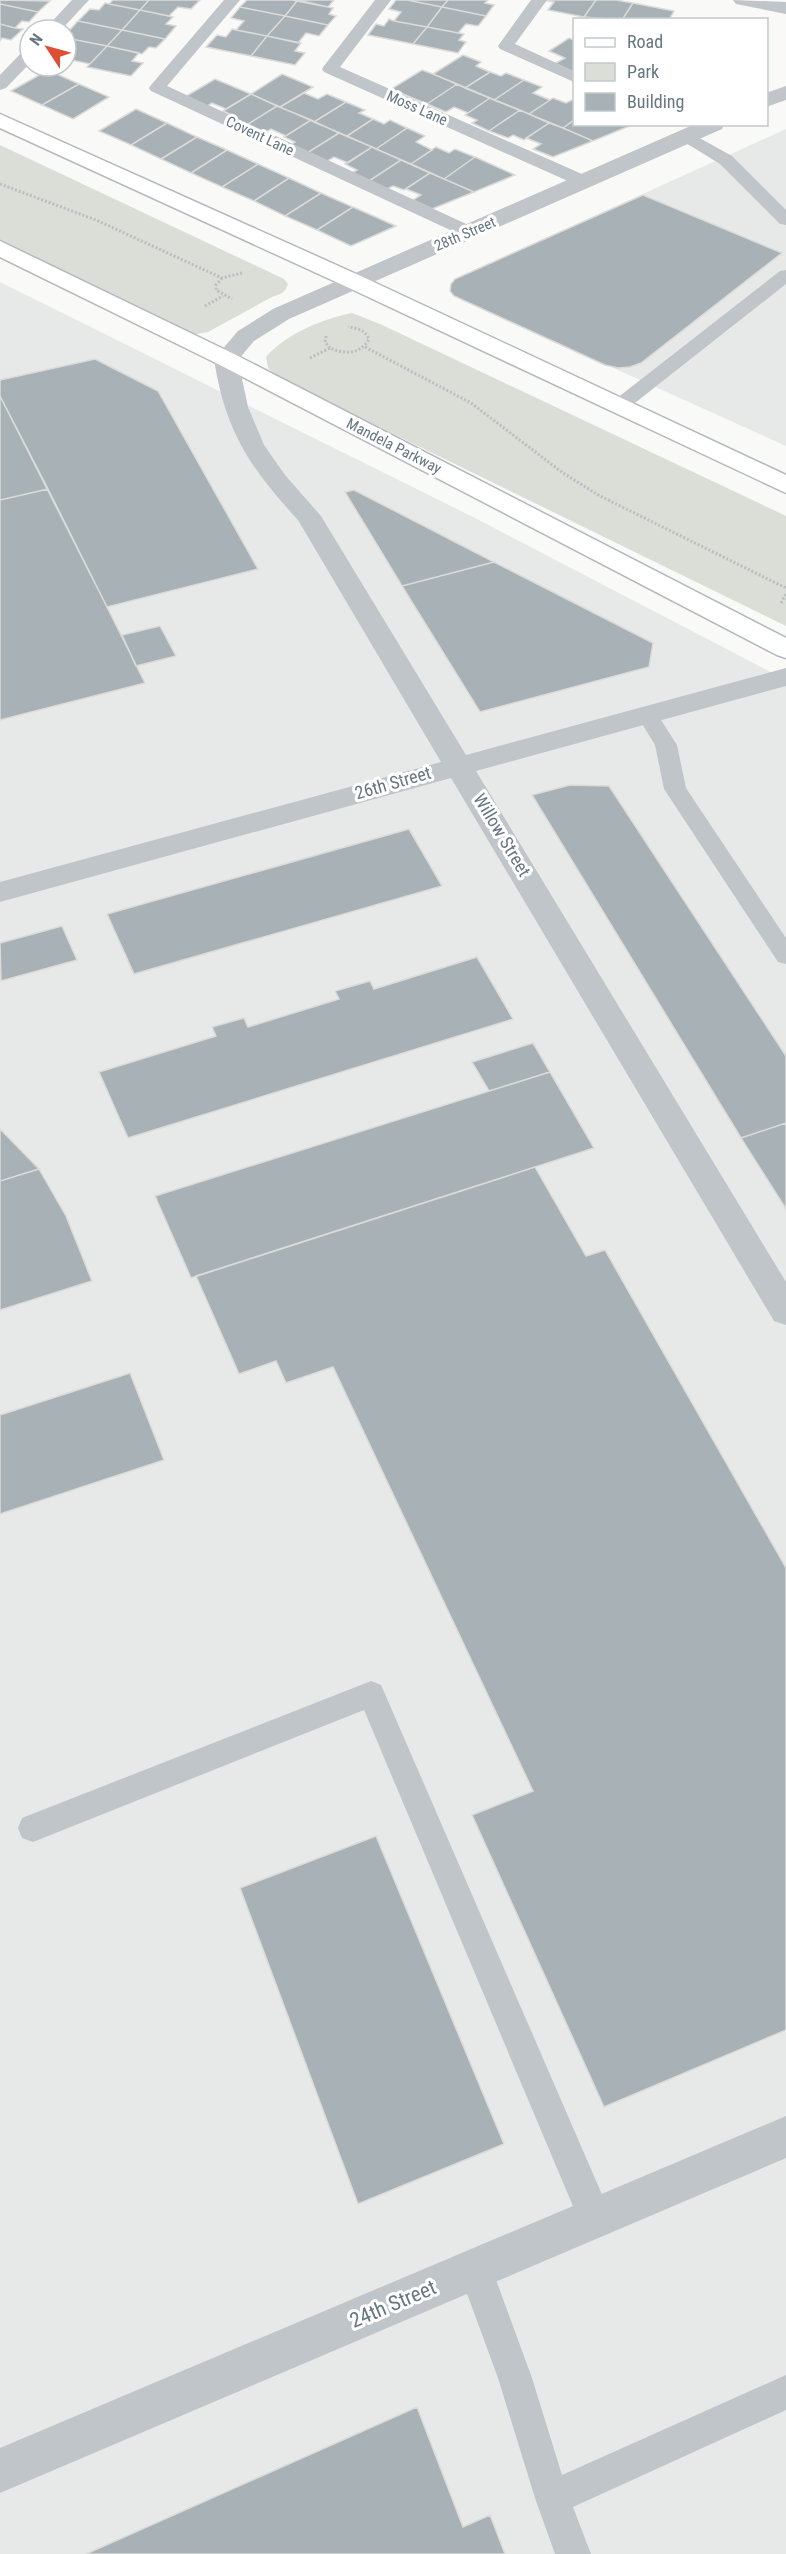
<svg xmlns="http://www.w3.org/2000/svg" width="786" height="2554" viewBox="0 0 786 2554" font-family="'Roboto Condensed',sans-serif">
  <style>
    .built { fill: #e7e9e8 }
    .green { fill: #daded7 }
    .building { fill: #a8b1b6; stroke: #dbdbd9; stroke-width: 1.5 }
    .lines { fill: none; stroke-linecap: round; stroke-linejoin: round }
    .secondary-casing { stroke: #b3b9bd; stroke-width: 3 }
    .path { stroke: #bbbec1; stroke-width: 3; stroke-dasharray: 2 2; stroke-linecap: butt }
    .lane { fill: #c0c5c9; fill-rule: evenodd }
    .street { fill: #c0c5c9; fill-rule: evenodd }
    .secondary { fill: #fff; fill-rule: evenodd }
    .labels { text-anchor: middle; stroke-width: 6; stroke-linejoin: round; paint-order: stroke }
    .far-street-label { font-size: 15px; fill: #667781; stroke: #fff }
    .street-label { font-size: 18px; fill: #667781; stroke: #fff }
    .near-street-label { font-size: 21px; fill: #667781; stroke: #fff }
  </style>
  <rect width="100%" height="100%" fill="#f9f9f7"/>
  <path class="built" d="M786,129v317l-332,-150 -4,-5 1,-7 4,-5z
    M0,282l477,237 309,161v1874h-786z"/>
  <path class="green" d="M0,145l284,134 4,5c-3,9 -7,10 -16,13l-64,35 -16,3 -192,-95z
    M352,313l28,11 406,192v110l-505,-247 -13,-11 -2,-11c20,-23 56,-38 86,-44z"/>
  <path class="building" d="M113,0h36l-9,10 -31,-6z
    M149,0h51l-9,9 -13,-2 -9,9 -29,-6z
    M247,0h45l5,1 -12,15 -45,-9z
    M298,0h36l-6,7z
    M396,0h11l35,7 -15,20 -33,-6 7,-9 -12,-3z
    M407,0h41l-6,7z
    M448,0h40l-3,3 9,2 -8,11 -44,-9z
    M544,0h52l-12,17 -36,-7 6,-8z
    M596,0h20l17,3 -11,17 -38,-3z
    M0,1l1,-1 49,1 -12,11 -38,-8z
    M297,1l36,7 -4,6 7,2 -8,9 -43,-9z
    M105,3l4,1 31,6 -18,20 -44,-9 12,-12 9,1z
    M633,3l41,8 -5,9h-47z
    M0,4l38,8 -9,10 -7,-1 -7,7 -15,-4z
    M240,7l45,9 -18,20 -31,-6 8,-9 -13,-3z
    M442,7l44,9 -8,10 -12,-2 -8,9 -31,-6z
    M140,10l33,7 -7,7 10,2 -11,13 -43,-9z
    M285,16l43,9 -9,11 -13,-3 -8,10 -31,-7z
    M389,19l5,2 33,6 -14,17 -45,-9 8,-11 8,2z
    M78,21l44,9 -15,16 -41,-8v-4z
    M0,24l15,4 8,1 -12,11 -9,-2 -2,3z
    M427,27l37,7 -5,6 7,2 -8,11 -45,-9z
    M232,29l4,1 31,6 -16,20 -45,-9 11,-12 9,2z
    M122,30l43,9 -9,9 -7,-1 -7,7 -35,-8z
    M267,36l34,7 -6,8 10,2 -10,12 -44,-9z
    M66,38l41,8 -17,18 -24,-5z
    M569,38l5,2v30l-2,2 -18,-8 11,-6 -16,-7z
    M107,46l32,7 -7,8 11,2 -12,13 -44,-9z
    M463,55l18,7 -5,4 14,6 -25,16 -32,-14z
    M48,70l31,14 -37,21 -31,-14z
    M422,70l11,4 24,10 -30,20 -36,-15z
    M490,72l11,4 5,-3 18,7 -30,20 -29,-12z
    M282,74l31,13 -33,20 -29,-13z
    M215,79l36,15 -25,15 -14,-6 -8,5 -21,-10z
    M524,80l18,7 -9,6 17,7 -21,14 -35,-14z
    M79,84l30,13 -36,22 -31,-14z
    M457,84l33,14 -22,15 -14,-6 -8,5 -19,-8z
    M304,93l14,6 9,-5 19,8 -32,20 -34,-15z
    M251,94l26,12 -32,20 -16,-8 5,-2 -11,-5z
    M490,98l30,12 -31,21 -17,-8 5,-3 -12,-5z
    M553,98l13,5 6,-3 2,1v19l-11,8 -34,-14z
    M346,102l19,8 -6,3 14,6 -26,17 -33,-14z
    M277,106l34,14 -25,16 -15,-7 -8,5 -18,-8z
    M136,109l31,14 -36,22 -32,-14z
    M520,110l29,13 -25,17 -11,-5 -5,3 -19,-7z
    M373,119l11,5 6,-4 17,8 -31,21 -29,-13z
    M311,120l28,13 -32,20 -18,-7 6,-4 -11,-5z
    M574,120v4l58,1 -39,16 -30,-13z
    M167,123l30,14 -36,22 -30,-14z
    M549,123l14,5 30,13 -40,16 -20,-8 8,-5 -15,-6z
    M407,128l18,8 -9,6 16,8 -21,14 -35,-15z
    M339,133l33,14 -24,16 -14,-6 -8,5 -19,-9z
    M197,137l30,13 -36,23 -30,-14z
    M372,147l29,13 -32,21 -17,-8 5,-3 -12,-6z
    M436,147l13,6 6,-4 20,8 -31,22 -33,-15z
    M227,150l31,14 -36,23 -31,-14z
    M475,157l40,18 -41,17 -30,-13z
    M401,160l29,13 -26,17 -11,-4 -6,3 -18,-8z
    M258,164l31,14 -35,23 -32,-14z
    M430,173l44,19 -42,17 -19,-9 8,-5 -15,-6z
    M289,178l32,15 -36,23 -31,-15z
    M321,193l32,14 -36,23 -32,-14z
    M643,195l139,58 -141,110 -11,4 -12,1 -13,-3 -151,-69 -4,-5 1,-7 4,-5z
    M353,207l43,19 -45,20 -34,-16z
    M95,359l63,32 100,178 -151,38 -107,-211v-16z
    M0,396l48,93 -48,11z
    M48,489l97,194 -145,37v-220z
    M354,490l140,72 -92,24 -57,-94z
    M494,562l159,81 -4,24 -169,45 -78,-126z
    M160,626l16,30 -40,10 -14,-31z
    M570,785l39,1 177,270v67l-45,15 -209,-343z
    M409,829l33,57 -308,88 -27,-60z
    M62,926l15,34 -76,21 -1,-38z
    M477,957l36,62 -385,119 -29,-66 117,-36 -4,-9 32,-9 4,9 91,-28 -4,-8 35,-10 4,8z
    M533,1043l17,29 -61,19 -17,-29z
    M550,1072l44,76 -403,130 -36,-82z
    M786,1123v86l-45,-71z
    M0,1129l39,40 -39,12z
    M535,1167l51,89 19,-6 181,318v462l-182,77 -132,-292 61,-24 -200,-424 -47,16 -10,-22 -37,13 -43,-98z
    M39,1169l27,47 26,65 -92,29v-129z
    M130,1373l34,87 -164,54v-99z
    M376,1836l128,308 -146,60 -118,-316z
    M417,2407l46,120 27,-12 15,39h-419z"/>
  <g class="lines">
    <defs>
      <path id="secondary" d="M0,114l363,163 423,198v18l-439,-206 -347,-159z
        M0,241l234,113 552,284v20l-9,-3 -559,-291 -218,-107z"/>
    </defs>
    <use href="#secondary" class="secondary-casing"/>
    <path class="path" d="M0,184l96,36 126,58 20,-5
      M222,278l-6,7v5l16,9
      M205,306l18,-10
      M326,336l-1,6 5,6
      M365,347l106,56 92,70 37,23 186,92
      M310,358l20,-10c15,7 31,6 39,-9 -4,-9 -12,-11 -21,-12
      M781,603l5,-9"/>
    <path class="lane" d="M72,0h17l-28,30h-17z
      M224,0h16l-73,86 308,142 3,4 -3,4h-12l-312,-145 -2,-3 2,-3z
      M375,0h16l-51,67 251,111 3,4 -3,4h-12l-255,-114 -2,-3 2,-3z
      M531,0h16l-32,44 59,27v11l-74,-33 -2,-3z
      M30,48v15l-24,25 -6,2v-15l24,-25z
      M687,131l45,25 54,54v15l-6,-1 -60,-60 -39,-24 -2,-4 2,-4z
      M786,270v14l-160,126h-14l-2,-4 2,-4 168,-131z
      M647,707l7,2 23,36 9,43 100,150v26l-8,-2 -114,-173 -9,-44 -19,-31 4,-5z
      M371,1681l10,4 4,9 222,512 4,12 -4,12 -12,4 -12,-4 -219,-520 -331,132 -11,-4 -4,-10 4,-10z
      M475,2252l12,5 5,12 40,109 30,97 224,-100v35l-213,97 18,47h-36l-20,-56 -37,-120 -40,-109 5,-12z"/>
    <path class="street" d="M733,0l53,2v12l-50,-10z
      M786,86v14l-20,7v-14z
      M695,124h29l-2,5 -433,190 -35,22 -16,19 10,47 16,38 21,30 36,41 145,239 320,-87v18l-310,85 310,511v43l-12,-4 -323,-543 -451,124v-20l441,-120 -143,-242c-48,-52 -73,-89 -84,-161l24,-28 35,-22z
      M786,2116v42l-786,335v-45z"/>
    <use href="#secondary" class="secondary"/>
  </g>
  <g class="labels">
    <g class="far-street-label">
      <text transform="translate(417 108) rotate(24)" y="5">Moss Lane</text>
      <text transform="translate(260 136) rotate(25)" y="5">Covent Lane</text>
      <text transform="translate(465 234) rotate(-23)" y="5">28th Street</text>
      <text transform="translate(394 446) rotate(27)" y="5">Mandela Parkway</text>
    </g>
    <g class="street-label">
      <text transform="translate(393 783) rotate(-16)" y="6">26th Street</text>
      <text transform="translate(502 835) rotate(59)" y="6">Willow Street</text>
    </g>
    <g class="near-street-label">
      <text transform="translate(393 2304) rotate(-23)" y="7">24th Street</text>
    </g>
  </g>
  <rect x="573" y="18" width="195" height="108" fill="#ffffff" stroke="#c2c9cd" stroke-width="1.5"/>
  <rect x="585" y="38" width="30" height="9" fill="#ffffff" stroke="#c2c9cd" stroke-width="1.5"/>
  <text x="627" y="48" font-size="18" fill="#667781">Road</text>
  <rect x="585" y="63" width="30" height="18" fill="#daded7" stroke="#c2c9cd" stroke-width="1.5"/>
  <text x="627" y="78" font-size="18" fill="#667781">Park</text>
  <rect x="585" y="93" width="30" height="18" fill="#a8b1b6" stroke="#c2c9cd" stroke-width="1.5"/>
  <text x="627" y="108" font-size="18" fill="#667781">Building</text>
  <g transform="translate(48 48) rotate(306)"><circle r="28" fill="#ffffff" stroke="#c2c9cd" stroke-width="1.5"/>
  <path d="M0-4.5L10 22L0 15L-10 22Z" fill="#dd4e34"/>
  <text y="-9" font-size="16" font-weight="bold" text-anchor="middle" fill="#667781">N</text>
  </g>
</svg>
